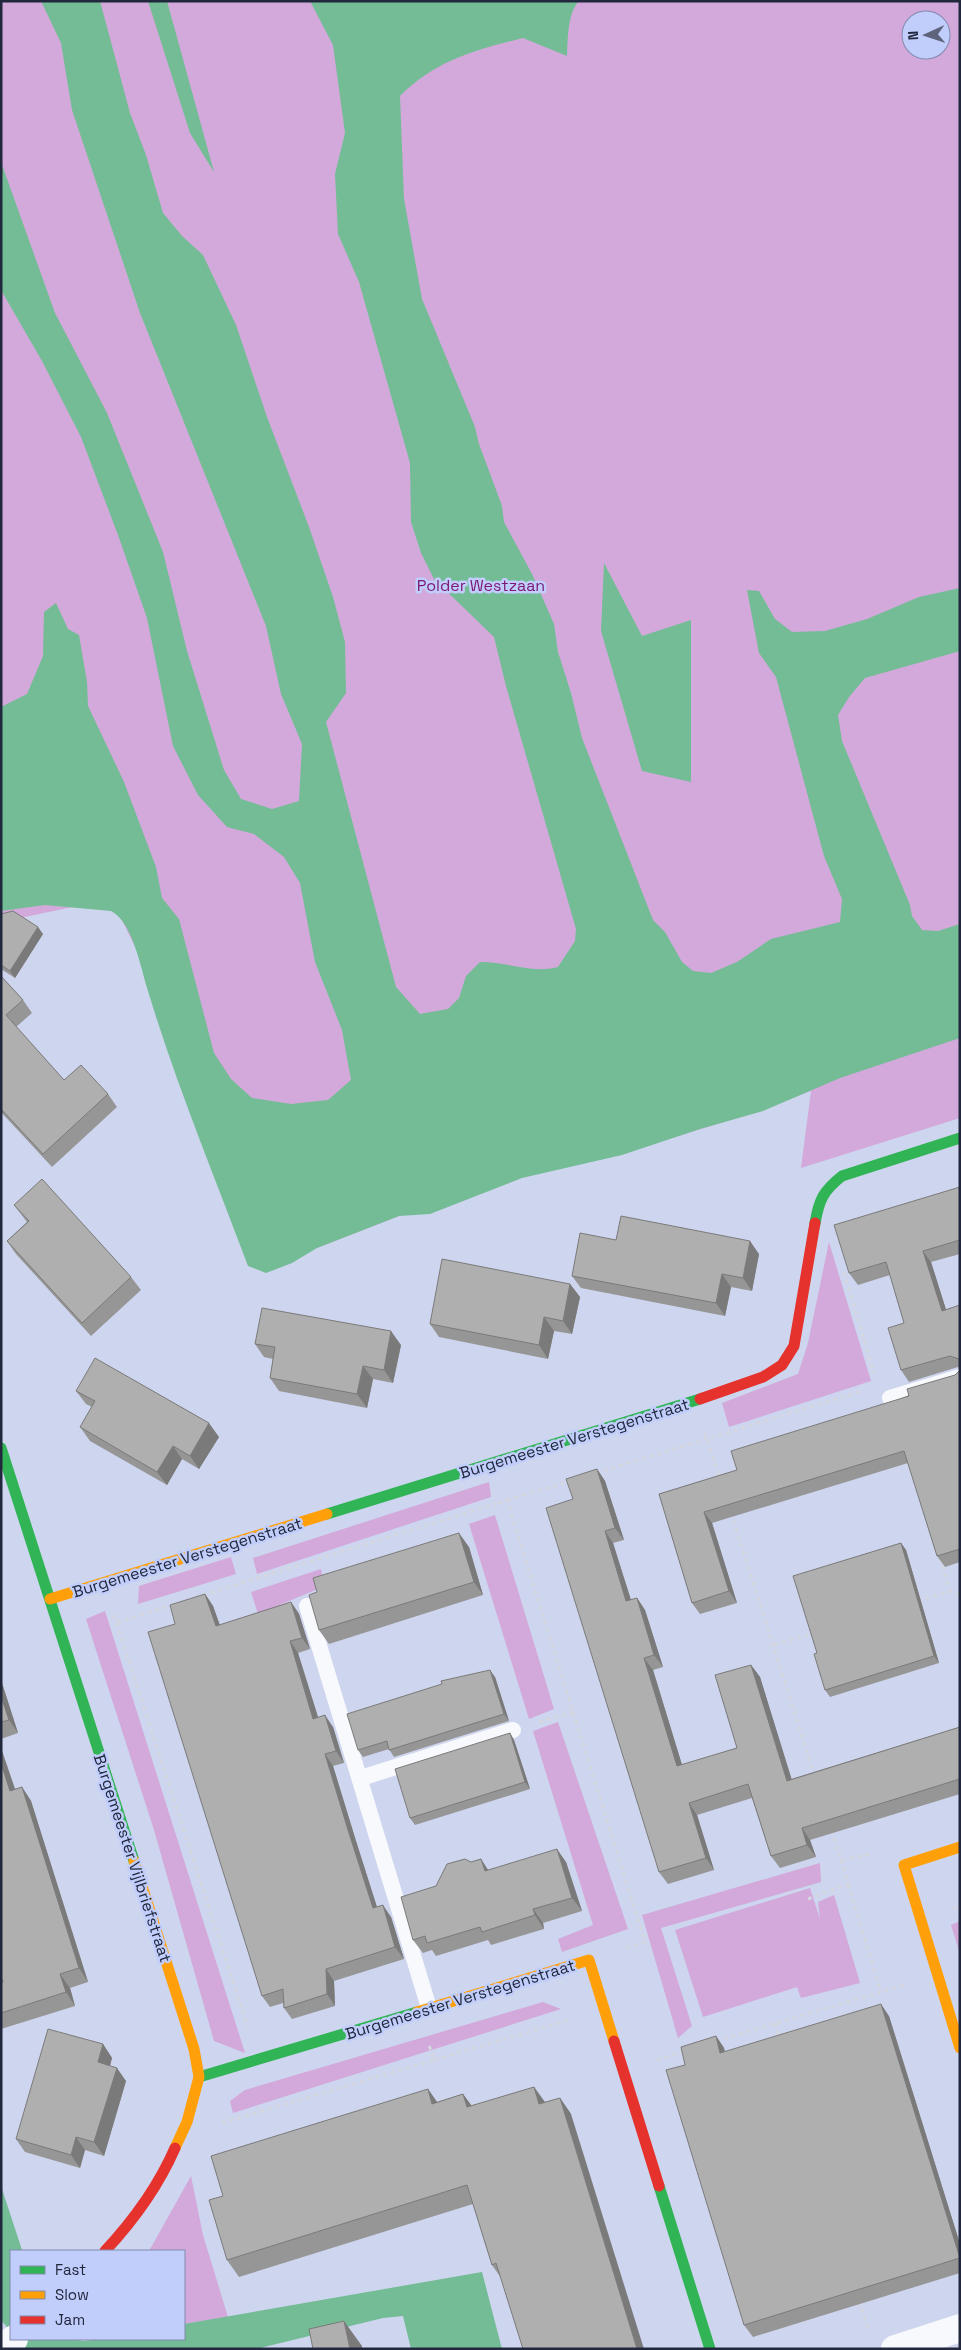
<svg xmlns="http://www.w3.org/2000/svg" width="961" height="2350" viewBox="0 0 961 2350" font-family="'Space Grotesk',sans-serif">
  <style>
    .green { fill: #d2a9da; fill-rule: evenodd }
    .water { fill: #73bc95 }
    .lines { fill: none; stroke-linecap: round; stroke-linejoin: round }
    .path { stroke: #d4d7df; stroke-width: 3; stroke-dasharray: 4 4; stroke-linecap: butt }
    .lane { stroke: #f8f9fc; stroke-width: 16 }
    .street { stroke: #f8f9fc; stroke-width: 28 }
    .fast { stroke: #30b455; stroke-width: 11 }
    .slow { stroke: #ff9f0a; stroke-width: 11 }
    .jam { stroke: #e5322d; stroke-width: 11 }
    .wall { fill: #979696 }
    .shaded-wall { fill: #7b7a7a }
    .building { fill: #b0afaf; stroke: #7b7a7a }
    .labels { text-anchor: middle; stroke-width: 5; stroke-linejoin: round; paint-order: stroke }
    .park-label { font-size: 16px; fill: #7c1773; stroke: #c1cefb }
    .street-label { font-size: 16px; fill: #21273c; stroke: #c1cefb }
  </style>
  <rect width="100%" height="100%" fill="#ced5ee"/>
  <path class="green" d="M1,1h959v1117l-159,50 10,-77 -58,22 -143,44 -88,20 -123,39 -82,32 -183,-303 -14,-29 -14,-16 -105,22zM911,20h30v30h-30z
    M829,1242l42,139 -142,46 -7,-24 76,-29 10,-31z
    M489,1482l2,15 -234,77 -4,-16z
    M495,1515l59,194 -25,10 -60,-195z
    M231,1557l5,17 -98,30 1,-18z
    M321,1569l4,17 -67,28 -7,-22z
    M105,1611l140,442 -31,-12 -60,-211 -68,-211z
    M558,1722l70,207 -66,23 -4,-13 35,-14 -60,-194z
    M820,1863l1,19 -160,46 31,98 -14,12 -36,-123z
    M810,1888l10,31 -2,-17 16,-7 26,88 -59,15 -4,-11 -94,30 -28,-87z
    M960,1921v33l-9,-29z
    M543,2002l18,7 -328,104 -3,-12 15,-11z
    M191,2176l12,59 25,82 -44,7v-73h-35z"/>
  <path class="water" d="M41,1h59l30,112 16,42 17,58 19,23 21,19 33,70 31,92 42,110 24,70 12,45 1,51 -20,29 70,265 24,27 28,-5 11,-11 7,-22 14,-14c29,0 51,12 78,5l17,-26 1,-12 -70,-243 -12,-49 -60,-58 -13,-26 -10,-31 -1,-59 -51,-181 -21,-48 -3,-60 10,-41 -12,-88 -23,-44h269c-12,13 -11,39 -12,55l-44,-18c-48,12 -87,22 -123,58l4,103 18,100 53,128 4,17 23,62 2,16 28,52 22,50 4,28 13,41 11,45 71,182 12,12 17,30 11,9 18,2 26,-11 34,-23 69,-17 2,-23 -18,-43 -48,-179 -17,-24 -12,-63 12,1 16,28 17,13 33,-1 42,-12 52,-22 41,-9v63l-95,27 -16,19 -11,18 4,26 68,164 2,11 10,14 16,1 22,-7v114l-120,40 -77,33 -63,18 -78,26 -100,23 -92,36 -31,2 -82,32 -25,15 -26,10 -18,-7c-34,-91 -72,-182 -100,-275 -7,-22 -15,-69 -37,-80l-66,-6 -44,6v-204l26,-13 16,-38 1,-44 12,-9 12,26 11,6 8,47 1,24 36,76 32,85 6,31 17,21 35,134 17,26 21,19 39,6 37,-4 23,-20 -9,-50 -27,-68 -15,-79 -16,-26 -30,-23 -27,-7 -29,-32 -25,-49 -26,-128 -29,-83 -37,-98 -39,-76 -41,-71v-128l54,151 52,100 56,139 24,99 37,119 17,29 31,10 27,-8 3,-57 -21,-50 -15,-68 -126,-313 -68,-203 -11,-67z
    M148,1h19l47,171 -24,-39z
    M604,563l38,73 49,-16v162l-49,-11 -41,-140z
    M1,2186l21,64 -11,1v81l-10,-12z
    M482,2272l20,77h-91l-8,-33 -20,2 -127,31h-230l-9,-10h53l14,2 16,-2h84v-15z"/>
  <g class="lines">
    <path class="path" d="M844,1272l30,101
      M705,1433l15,46
      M596,1473l266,-82
      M507,1500l64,-19
      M498,1503l9,-3 138,442 -23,7
      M731,1513l83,261
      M940,1558l10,33
      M203,1595l295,-92 -1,-2
      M918,1601l32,-10 10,3
      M114,1615l134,413
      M117,1622l56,-17
      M774,1645l40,-12
      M539,1722l34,-10
      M832,1830l9,30 30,-6
      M848,1884l33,108
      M808,1899l40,-15 -7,-24
      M953,1909l7,-2
      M775,2023l4,14
      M716,2041l188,-56
      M434,2060l138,-41
      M657,2060l27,-9
      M222,2123l212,-63 -5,-15
      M859,2301l9,28"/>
    <path class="lane" d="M890,1398l70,-21
      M307,1606l122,402
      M361,1778l152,-48"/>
    <path class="street" d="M1,2349l13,-10
      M895,2349l65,-21"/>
    <path class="fast" d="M815,1223c4,-23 8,-32 27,-47l118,-38
      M1,1448l133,413
      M327,1514l373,-115
      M199,2077l218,-65
      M659,2186l51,163"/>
    <path class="slow" d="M50,1599l277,-85
      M960,1847l-56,18 56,183
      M134,1861l60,188 5,28 -12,45 -12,26
      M417,2012l172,-52 25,81"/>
    <path class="jam" d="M700,1399l63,-22 19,-12 12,-19 21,-123
      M614,2041l45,145
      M105,2251c28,-30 53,-64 70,-103"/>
  </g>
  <path class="wall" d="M1,914l42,20 -28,44 -14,-9z
    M1,976l22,24 9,13 -16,14 48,53 44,14 9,13 -65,60 -51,-55z
    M960,1187v67l-29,8 15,48 14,-5v63l-2,-1 -49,15 -8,-12 3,-47 -14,-48 -32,10 -9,-12z
    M14,1205l117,72 10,13 -50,46 -75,-82 -9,-13 20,-19z
    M616,1240l143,14 -7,37 -21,-4 -6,29 -144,-28 -9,-12z
    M570,1284l10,13 -8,37 -18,-3 -6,28 -109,-22 -9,-13z
    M255,1344l146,1 -8,38 -20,-4 -6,29 -88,-17 -9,-13 3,-19 -9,-2z
    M960,1370v192l-15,5 -8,-11 -29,-93 -196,60 25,80 -37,11 -8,-11 -33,-109 78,-24 218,-95z
    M76,1391l143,46 -20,32 -17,-10 -15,26 -77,-44 -10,-14 12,-20 -6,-3z
    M597,1469l8,12 19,59 -11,3 18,57 6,-2 8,12 18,57 -10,3 29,95 55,-17 14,-83 9,12 31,102 169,-52v67l-150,46 6,17 -36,11 -9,-12 -19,-58 -55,17 17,55 -46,14 -9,-12 -86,-373z
    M901,1543l5,7 33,113 -109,34 -5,-7 -8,-37z
    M469,1547l14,48 -154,49 -10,-14z
    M205,1594l8,12 7,19 71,-23 8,12 11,35 -12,4 20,64 15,10 11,36 -11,3 23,75 21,66 14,10 13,42 -70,22 1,25 -43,13 -8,-11 -1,-5 -13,4 -8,-11 -87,-372z
    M495,1677l14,44 -115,36 -5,-8 -26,8 -5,-7z
    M1,1680l17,53 -17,6z
    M510,1733l4,7 16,49 -115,36 -5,-7z
    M1,1748l14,41 7,-2 9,14 57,181 -18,6 5,18 -74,23v-46l2,-1z
    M481,1859l7,11 78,-8 16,49 -39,12 1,6 -53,16 -3,-5 -52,16 -4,-6 -9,3 -10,-13 23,-54 35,-24z
    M889,2016l71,228v29l-207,64 -9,-12 -59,-260 31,-29 8,12 1,4z
    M103,2044l9,14 -2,8 16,15 -22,75 -19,-6 -5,18 -55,-16 -9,-13z
    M534,2087l11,15 15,-4 11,16 -70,164 -9,-13 -19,-61 -234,73 -12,-17 -4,-64 205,-107 9,13 26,-8 9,12z"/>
  <path class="shaded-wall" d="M38,927l5,7 -28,44 -5,-7z
    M750,1241l9,13 -7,37 -9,-13z
    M923,1251l8,11 19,60 -8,-11z
    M722,1274l9,13 -6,29 -9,-13z
    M570,1284l10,13 -8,37 -9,-13z
    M544,1317l10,14 -6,28 -9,-14z
    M391,1331l10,14 -8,38 -9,-13z
    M363,1366l10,13 -6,29 -10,-14z
    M209,1423l10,14 -20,32 -9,-13z
    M173,1446l9,13 -15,26 -10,-13z
    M597,1469l8,12 19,59 -9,-12z
    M704,1512l8,11 25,80 -8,-12z
    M605,1531l8,12 22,70 -9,-12z
    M459,1533l10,14 14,48 -9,-13z
    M901,1543l5,7 33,113 -5,-7z
    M205,1594l8,12 11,32 -8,-12z
    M637,1598l8,12 18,57 -9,-12z
    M291,1602l8,12 11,35 -8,-11z
    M290,1641l8,12 24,77 -9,-11z
    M644,1658l9,12 33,108 -9,-12z
    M751,1665l9,12 36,116 -9,-12z
    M490,1670l5,7 14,44 -5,-7z
    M1,1680l17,53 -9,-13 -8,-24z
    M325,1715l8,12 11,36 -8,-12z
    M510,1733l4,7 16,49 -5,-7z
    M1,1748l19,56 -10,-13 -9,-28z
    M325,1754l8,12 23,75 25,79 -8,-12 -25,-78z
    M22,1787l9,14 57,181 -9,-14z
    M689,1803l8,12 17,55 -8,-12z
    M802,1828l8,12 6,17 -9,-12z
    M557,1849l9,13 16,49 -10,-13z
    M481,1859l9,14 -5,-2z
    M383,1905l8,12 13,42 -9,-12z
    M533,1909l10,14 1,6 -9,-14z
    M326,1969l8,12 1,25 -8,-12z
    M60,1974l10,14 5,18 -9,-14z
    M881,2004l8,12 71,228v14z
    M716,2036l8,12 4,18 -8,-13z
    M103,2044l9,14 -5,18 -9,-14z
    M117,2068l9,13 -22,75 -10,-14z
    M534,2087l12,17h-7z
    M428,2089l11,16 -7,-1z
    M463,2094l12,17 -8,-4z
    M560,2098l11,16 73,235h-7z
    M76,2137l9,13 -5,18 -9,-13z
    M344,2321l18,25v3h-12z"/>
  <path class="building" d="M13,911l25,16 -28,44 -9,-6v-51z
    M1,976l22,24 -17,15 58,65 17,-15 27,29 -65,60 -42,-45z
    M42,1179l89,98 -49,46 -75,-82 22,-20 -15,-16z
    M960,1187v53l-37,11 19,60 18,-6v56l-1,-2 -9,-3 -49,14 -13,-42 16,-5 -18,-61 -37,11 -15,-48z
    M621,1216l129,25 -7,37 -21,-4 -6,29 -144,-27 8,-43 36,7z
    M442,1259l128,25 -7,37 -19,-4 -5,28 -109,-21z
    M262,1308l129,23 -7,39 -21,-4 -6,28 -87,-16 5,-31 -20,-3z
    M95,1358l114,65 -19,33 -17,-10 -16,26 -77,-45 15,-26 -19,-10z
    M960,1370v179l-23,7 -33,-105 -200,61 25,79 -37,12 -33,-109 78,-24 -6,-19 178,-55 -2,-7 48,-14z
    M597,1469l18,59 -10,3 21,70 11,-3 17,57 -10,3 33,108 60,-18 -22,-73 36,-10 36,116 173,-54v52l-158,49 5,17 -36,11 -23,-72 -59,19 17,55 -47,14 -113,-364 27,-9 -7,-20z
    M459,1533l15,49 -155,48 -10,-35 8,-3 -4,-14z
    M901,1543l33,113 -109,34 -11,-36 3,-1 -24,-77z
    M205,1594l11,32 75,-24 11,36 -12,3 23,78 12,-4 11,36 -11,3 23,76 25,78 10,-3 12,42 -69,22 1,25 -43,14 -1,-19 -21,7 -114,-364 27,-8 -5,-19z
    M490,1670l14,44 -115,36 -2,-9 -29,9 -11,-36 95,-30 -1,-3z
    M1,1696l8,24 -8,2z
    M510,1733l15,49 -115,36 -15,-49z
    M1,1763l9,28 12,-4 57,181 -19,6 6,18 -65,21v-30l2,-1 -2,-5z
    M557,1849l15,49 -39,11 2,6 -53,17 -2,-5 -53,16 -2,-7 -12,4 -12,-43 35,-11 11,-22 18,-5 6,3 10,-3 4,12z
    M881,2004l79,254 -216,67 -78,-255 19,-5 -4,-18 35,-11 4,17z
    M48,2029l55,15 -5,18 19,6 -23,74 -18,-5 -5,18 -55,-16z
    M534,2087l5,17 21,-6 77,251h-114l-27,-86 -4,2 -25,-80 -240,75 -18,-60 14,-4 -12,-40 217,-67 4,15 31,-10 4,13z
    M344,2321l6,28h-37l-4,-20z"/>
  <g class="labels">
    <g class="park-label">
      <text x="481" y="591">Polder Westzaan</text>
    </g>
    <g class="street-label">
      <text transform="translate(574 1438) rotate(-17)" y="6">Burgemeester Verstegenstraat</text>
      <text transform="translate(187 1557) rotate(-17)" y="6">Burgemeester Verstegenstraat</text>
      <text transform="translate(133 1858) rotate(72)" y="6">Burgemeester Vijlbriefstraat</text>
      <text transform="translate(460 1999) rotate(-17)" y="6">Burgemeester Verstegenstraat</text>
    </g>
  </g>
  <rect width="961" height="2350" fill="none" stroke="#21273c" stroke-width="5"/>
  <rect x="10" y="2250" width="175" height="90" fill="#c1cefb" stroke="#818baf"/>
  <rect x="20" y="2266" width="25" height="8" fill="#30b455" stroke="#818baf"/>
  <text x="55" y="2275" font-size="15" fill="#21273c">Fast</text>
  <rect x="20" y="2291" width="25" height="8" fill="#ff9f0a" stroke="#818baf"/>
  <text x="55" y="2300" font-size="15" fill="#21273c">Slow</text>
  <rect x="20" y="2316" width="25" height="8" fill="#e5322d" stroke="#818baf"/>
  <text x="55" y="2325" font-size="15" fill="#21273c">Jam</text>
  <g transform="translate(926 35) rotate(267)"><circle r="24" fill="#c1cefb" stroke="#818baf"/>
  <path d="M0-4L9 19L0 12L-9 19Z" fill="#5e647a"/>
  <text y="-8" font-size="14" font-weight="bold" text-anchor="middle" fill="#21273c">N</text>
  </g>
</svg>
